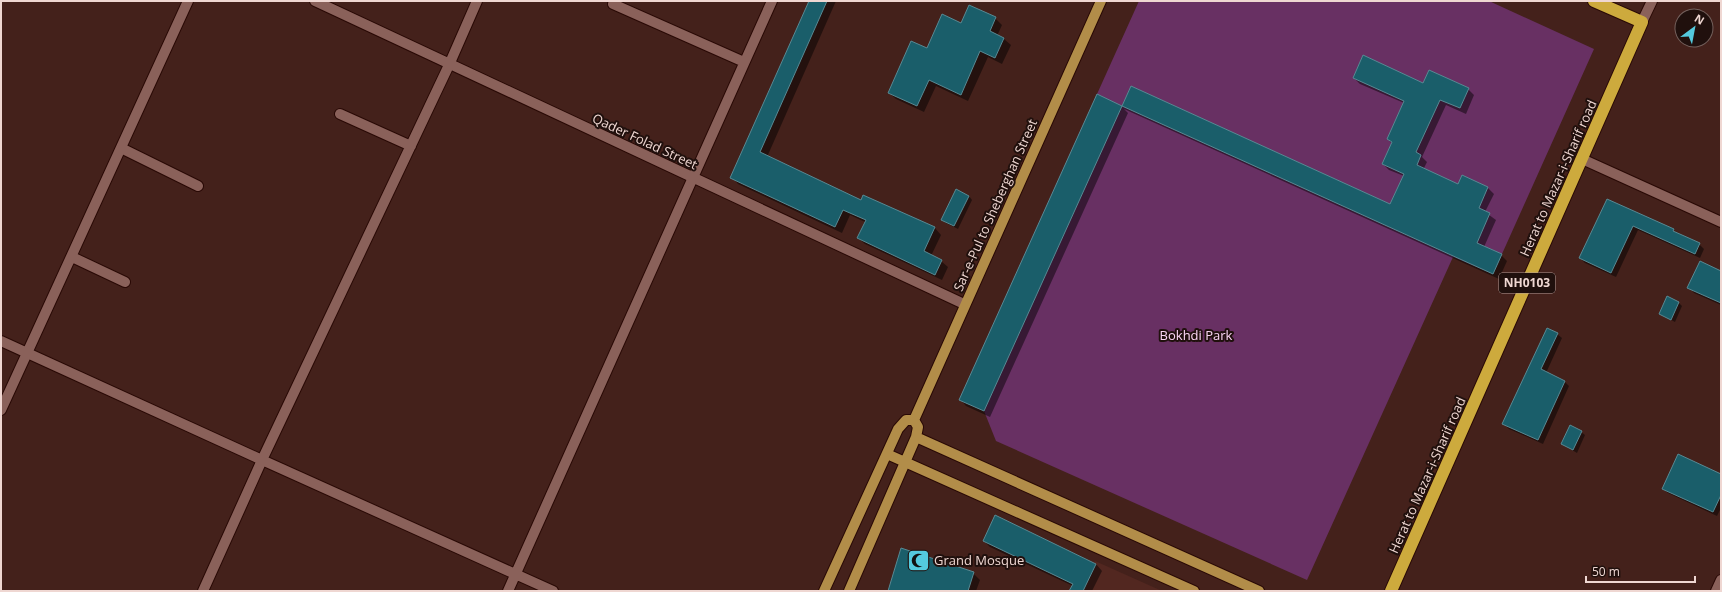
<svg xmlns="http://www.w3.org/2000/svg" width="1722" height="592" viewBox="0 0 1722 592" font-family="'Open Sans',sans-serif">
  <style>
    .built { fill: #522720 }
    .green { fill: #683063 }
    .shadow { fill: #0007 }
    .building { fill: #1a5e6a; stroke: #588993 }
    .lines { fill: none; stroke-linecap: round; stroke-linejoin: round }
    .minor-casing { stroke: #290905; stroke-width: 12 }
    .major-casing { stroke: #290905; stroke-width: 12 }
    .highway-casing { stroke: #290905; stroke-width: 14 }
    .minor { stroke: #8a615a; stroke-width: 10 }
    .major { stroke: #b28d49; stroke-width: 10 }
    .highway { stroke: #cdaa3d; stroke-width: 12 }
    .labels { text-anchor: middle; stroke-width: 4; stroke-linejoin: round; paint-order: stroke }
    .shield { fill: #20100d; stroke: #b19b97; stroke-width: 1 }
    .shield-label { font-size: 12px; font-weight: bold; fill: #efd7d2 }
    .street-label { font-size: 13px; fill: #efd7d2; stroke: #20100d }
    .park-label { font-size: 13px; fill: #fbd6f5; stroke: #20100d }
    .poi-label { font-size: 13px; fill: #efd7d2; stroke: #20100d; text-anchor: start }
  </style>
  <rect width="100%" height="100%" fill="#44211b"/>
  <path class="built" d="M1095,561l67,30h-80z"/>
  <path class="green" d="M1139,1h350l105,48 -101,225 -40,-17 -146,323 -311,-139 -12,-30 -25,-11z"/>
  <path class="shadow" d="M810,1h26l-69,156 95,44 2,-4 71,31 6,7 -10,21 10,5 7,6 -6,13 -77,-36 -7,-6 7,-16 -15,-7 -8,18 -104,-49 -6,-7z
    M995,18l7,7 -5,11 7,3 7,6 -9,19 -14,-7 -20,44 -32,-15 -12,26 -28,-13 -7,-6 39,-44 33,-25z
    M1354,78l114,11 6,6 -8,19 -20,-9 -24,52 5,5 -4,8 36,15 4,-8 25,11 6,6 -9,18 11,8 -12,27 17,8 6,6 -8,18 -375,-170 4,4 -138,304 -24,-11 -6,-7 137,-303 25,11 9,-20 260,118 13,-29 -15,-6 -6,-6 9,-20 -4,-5 16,-36 -44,-19z
    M969,196l3,4 -14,29 -12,-6 -3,-3z
    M1607,200l92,44 5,5 -4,9 -62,-28 -22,47 -31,-14 -5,-5z
    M1721,272v33l-27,-12 -5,-6z
    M1679,303l3,3 -7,16 -15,-8z
    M1557,334l5,4 -16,35 18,8 5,5 -26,58 -34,-15 -5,-5z
    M1581,432l4,3 -8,18 -15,-9z
    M1721,475v33l-4,8 -49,-23 -5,-4z
    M984,541l112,23 6,7 -10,20h-22l3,-5 -83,-39z
    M973,573l7,7 -4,11h-87z"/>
  <path class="building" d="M809,1h18l-67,151 101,48 2,-5 72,32 -11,24 18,9 -7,15 -78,-37 9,-18 -23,-10 -8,17 -105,-49z
    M969,5l27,12 -6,14 14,7 -9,20 -15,-7 -19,44 -32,-15 -12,26 -29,-13 23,-52 16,7 15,-34 19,9z
    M1363,55l60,28 6,-13 40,18 -9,20 -20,-8 -24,52 5,3 -4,10 41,19 4,-9 26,12 -9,21 11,5 -13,30 25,11 -9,20 -371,-168 9,-20 259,118 14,-30 -22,-10 10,-22 -5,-3 17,-38 -51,-23z
    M1097,94l25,12 -138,305 -25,-11z
    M956,189l13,7 -15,30 -13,-6z
    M1607,199l67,30 -1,2 27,12 -5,11 -62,-28 -22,47 -32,-15z
    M1700,261l21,10v32l-34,-15z
    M1667,296l12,6 -8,18 -12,-6z
    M1547,328l11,5 -17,36 24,12 -27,59 -36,-16z
    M1570,425l12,6 -9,19 -12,-6z
    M1678,454l43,20v21l-8,17 -51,-23z
    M995,515l101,49 -13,27h-14l4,-7 -90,-43z
    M901,548l73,24 -6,19h-80z"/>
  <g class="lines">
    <defs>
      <path id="minor" d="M315,1l649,303
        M613,4l131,58
        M1642,22l10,-21
        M340,114l71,32
        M121,148l77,38
        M1582,159l139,63
        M72,257l53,25
        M1,341l261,119 291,131
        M1,410l187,-409
        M203,591l59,-131 187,-395 28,-64
        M508,591l264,-590
        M1716,591l5,-11"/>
      <path id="major" d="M914,420l187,-419
        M916,437l343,154
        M887,454l307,137
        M824,591l74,-162 8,-9h8
        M849,591l67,-154 2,-10 -4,-7"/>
      <path id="highway" d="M1391,591l251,-569 -48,-21"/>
    </defs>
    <use href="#minor" class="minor-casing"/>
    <use href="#major" class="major-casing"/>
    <use href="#highway" class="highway-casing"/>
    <use href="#minor" class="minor"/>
    <use href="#major" class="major"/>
    <use href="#highway" class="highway"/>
  </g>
  <defs>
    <symbol id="mosque-square" viewBox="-11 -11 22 22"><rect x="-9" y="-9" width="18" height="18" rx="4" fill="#54cade" stroke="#20100d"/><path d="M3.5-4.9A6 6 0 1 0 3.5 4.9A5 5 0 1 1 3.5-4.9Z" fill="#111"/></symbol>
  </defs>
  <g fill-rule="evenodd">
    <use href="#mosque-square" x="906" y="548" width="25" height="25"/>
  </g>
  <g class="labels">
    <rect class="shield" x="1499" y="273" width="56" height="20" rx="3"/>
    <g class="shield-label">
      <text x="1527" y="287">NH0103</text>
    </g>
    <g class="street-label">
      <text transform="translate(645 141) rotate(25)" y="5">Qader Folad Street</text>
      <text transform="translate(1558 178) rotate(-66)" y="5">Herat to Mazar-i-Sharif road</text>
      <text transform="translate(995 205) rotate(-66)" y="5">Sar-e-Pul to Sheberghan Street</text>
      <text transform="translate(1427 475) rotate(-66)" y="5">Herat to Mazar-i-Sharif road</text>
    </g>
    <g class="park-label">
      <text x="1196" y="340">Bokhdi Park</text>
    </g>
    <g class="poi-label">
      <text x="934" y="565">Grand Mosque</text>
    </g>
  </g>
  <rect width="1722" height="592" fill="none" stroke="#efd7d2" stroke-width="4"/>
  <g transform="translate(1694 28) rotate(32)"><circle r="19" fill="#20100d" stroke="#73605c"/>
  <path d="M0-3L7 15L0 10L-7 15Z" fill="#54cade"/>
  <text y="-6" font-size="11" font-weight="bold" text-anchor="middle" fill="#efd7d2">N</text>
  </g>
  <path d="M1586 576v6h109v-6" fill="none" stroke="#efd7d2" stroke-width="2"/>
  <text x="1592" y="576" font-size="12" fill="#efd7d2" stroke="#20100d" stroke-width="3" paint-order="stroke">50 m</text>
</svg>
